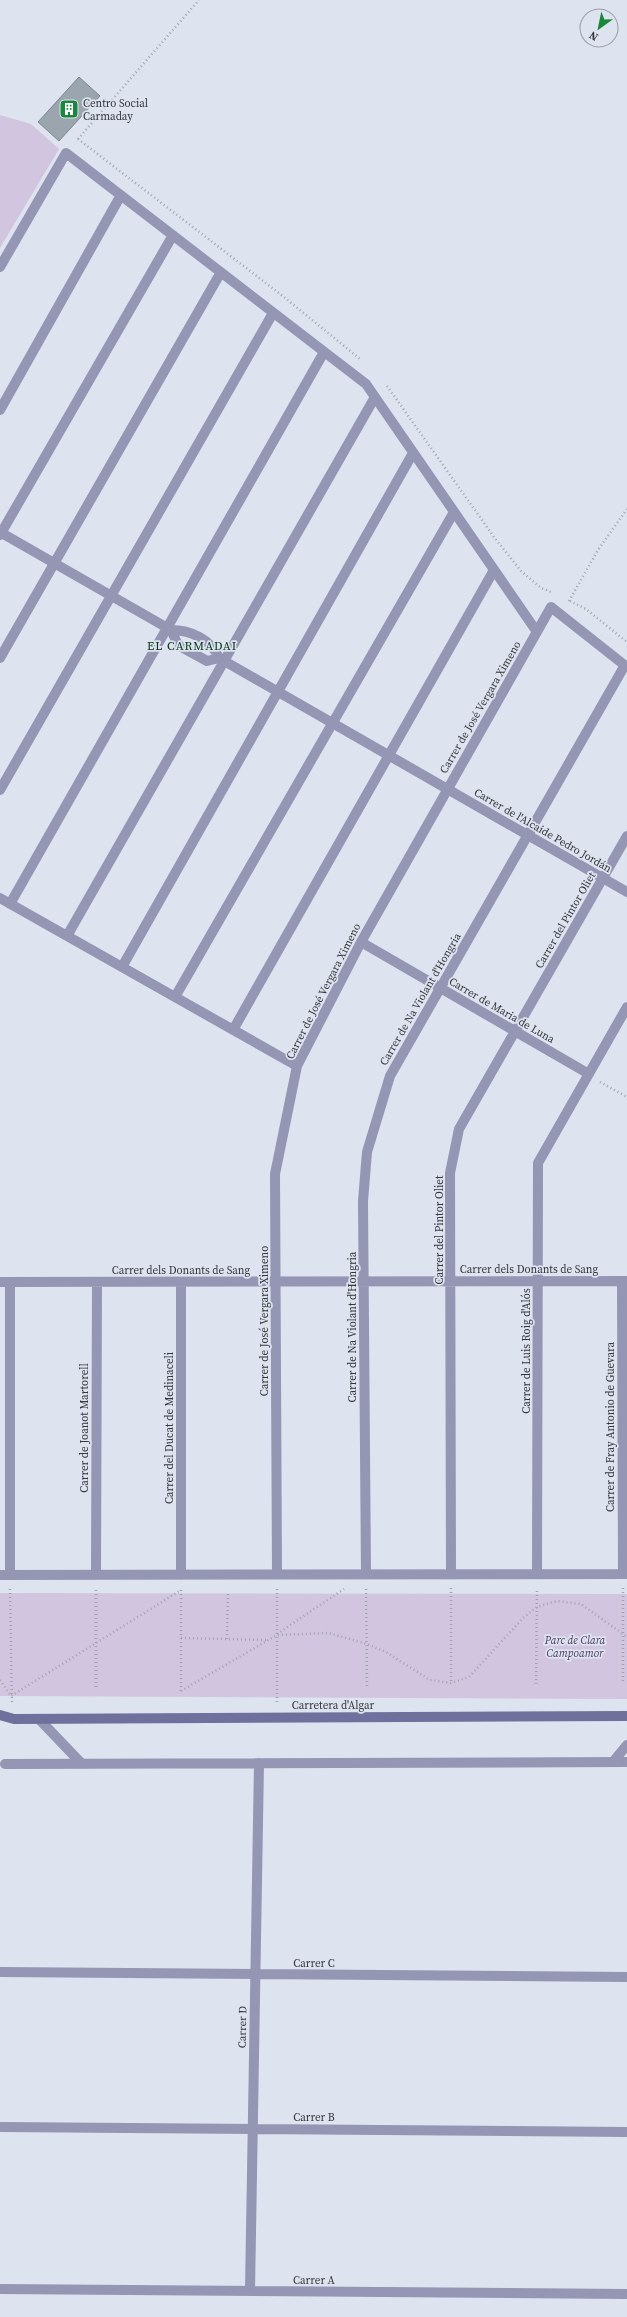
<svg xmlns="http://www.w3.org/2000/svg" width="627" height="2317" viewBox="0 0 627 2317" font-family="'Source Serif 4',serif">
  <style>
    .green { fill: #d2c5df }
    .building { fill: #9ba5ad; stroke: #7c878e }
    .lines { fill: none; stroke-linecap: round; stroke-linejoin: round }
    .path { stroke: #a0a4ad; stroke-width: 2.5; stroke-dasharray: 1 3; stroke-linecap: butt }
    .street { stroke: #9595b4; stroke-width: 10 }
    .secondary { stroke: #70709c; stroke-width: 10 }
    .labels { text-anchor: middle; stroke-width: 3.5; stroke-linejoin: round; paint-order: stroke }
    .poi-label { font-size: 11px; fill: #34363a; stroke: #dde3ef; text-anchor: start }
    .street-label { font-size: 11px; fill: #34363a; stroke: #dde3ef }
    .park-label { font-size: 11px; font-style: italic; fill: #4e3961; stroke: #dde3ef }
    .neighbourhood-label { font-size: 12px; letter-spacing: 1px; fill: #003310; stroke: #dde3ef }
  </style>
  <rect width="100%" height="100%" fill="#dde3ef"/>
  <path class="green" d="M0,115l31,9 28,25 -59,99z
    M0,1593l627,1v105l-627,-3z"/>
  <path class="building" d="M79,77l21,19 -41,45 -21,-19z"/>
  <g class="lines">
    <path class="path" d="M78,139l206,158 76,62
      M78,139l121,-139
      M387,386l107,151 27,34 20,17 10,4
      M569,601l29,-51 29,-41
      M570,601l16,8 41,33
      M600,1082l27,15
      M451,1588v95
      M623,1588v96
      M10,1589l2,115
      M277,1589v115
      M366,1589l1,99
      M277,1634l67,-45
      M181,1638l86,2
      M227,1639l1,-46
      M0,1680l11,16 170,-106
      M536,1684l1,-96
      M96,1687v-99
      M181,1691l96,-56 52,-2 38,11 19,8 44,28 21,3 18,-6 54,-59 14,-11 20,-6 24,3 46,33
      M181,1691v-102"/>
    <path class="street" d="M0,267l66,-114 300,231 171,248
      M0,410l121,-215
      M0,532l171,98c19,0 40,9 48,28l408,234
      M0,535l173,-300
      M171,630l7,15 29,16 12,-3
      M0,658l221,-386
      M0,790l273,-477
      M0,898l297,168
      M10,904l314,-552
      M67,936l308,-539
      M361,942l228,132
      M122,967l291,-514
      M175,997l279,-485
      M233,1030l261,-460
      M622,1281l1,293
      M0,1282l627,-1
      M10,1282v293
      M181,1282v293
      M277,1574l-2,-400 22,-108 64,-124 190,-335 76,60
      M366,1574l-3,-373 4,-49 23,-76 235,-411
      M451,1574l-1,-401 9,-44 168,-293
      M537,1574l1,-411 89,-156
      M0,1575l627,-1
      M96,1575l1,-293
      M39,1719l42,44
      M613,1762l14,-17
      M5,1764l622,-2
      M0,1972l627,5
      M0,2127l627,5
      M0,2289l627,5
      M250,2291l9,-528"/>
    <path class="secondary" d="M0,1715l14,4 613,-3"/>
  </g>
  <defs>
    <symbol id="building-square" viewBox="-11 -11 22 22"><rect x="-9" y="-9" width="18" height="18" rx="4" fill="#1a873e" stroke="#dde3ef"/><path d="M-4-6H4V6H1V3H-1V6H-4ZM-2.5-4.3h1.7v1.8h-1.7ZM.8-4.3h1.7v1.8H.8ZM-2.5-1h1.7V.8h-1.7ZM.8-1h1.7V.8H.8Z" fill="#fff"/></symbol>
  </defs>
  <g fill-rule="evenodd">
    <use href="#building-square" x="58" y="98" width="22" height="22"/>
  </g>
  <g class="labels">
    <g class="poi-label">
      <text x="83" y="107">Centro Social<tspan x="83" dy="13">Carmaday</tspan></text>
    </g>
    <g class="street-label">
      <text transform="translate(480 707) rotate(-60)" y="4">Carrer de José Vergara Ximeno</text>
      <text transform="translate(543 830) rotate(30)" y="4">Carrer de l'Alcaide Pedro Jordán</text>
      <text transform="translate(565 920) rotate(-60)" y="4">Carrer del Pintor Oliet</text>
      <text transform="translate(323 991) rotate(-63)" y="4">Carrer de José Vergara Ximeno</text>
      <text transform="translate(420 999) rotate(-60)" y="4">Carrer de Na Violant d'Hongria</text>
      <text transform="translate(502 1010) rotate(30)" y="4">Carrer de Maria de Luna</text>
      <text transform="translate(439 1230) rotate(-90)" y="4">Carrer del Pintor Oliet</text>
      <text x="529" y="1273">Carrer dels Donants de Sang</text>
      <text x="181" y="1274">Carrer dels Donants de Sang</text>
      <text transform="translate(264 1321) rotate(-90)" y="4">Carrer de José Vergara Ximeno</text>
      <text transform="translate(352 1327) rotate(-90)" y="4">Carrer de Na Violant d'Hongria</text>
      <text transform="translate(526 1351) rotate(-90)" y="4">Carrer de Luis Roig d'Alós</text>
      <text transform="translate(610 1427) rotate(-90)" y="4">Carrer de Fray Antonio de Guevara</text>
      <text transform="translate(84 1428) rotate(-90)" y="4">Carrer de Joanot Martorell</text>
      <text transform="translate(169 1428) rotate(-90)" y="4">Carrer del Ducat de Medinaceli</text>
      <text x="333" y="1709">Carretera d'Algar</text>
      <text x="314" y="1967">Carrer C</text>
      <text transform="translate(242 2027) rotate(-89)" y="4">Carrer D</text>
      <text x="314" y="2121">Carrer B</text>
      <text x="314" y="2284">Carrer A</text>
    </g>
    <g class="park-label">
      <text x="575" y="1644">Parc de Clara<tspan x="575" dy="13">Campoamor</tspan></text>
    </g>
    <g class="neighbourhood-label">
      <text x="192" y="650">EL CARMADAI</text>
    </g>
  </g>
  <g transform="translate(599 28) rotate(213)"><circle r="19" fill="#dde3ef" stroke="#999ea7"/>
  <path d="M0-3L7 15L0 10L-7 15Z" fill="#1a873e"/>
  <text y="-6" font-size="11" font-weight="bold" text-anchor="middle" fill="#34363a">N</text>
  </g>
</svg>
